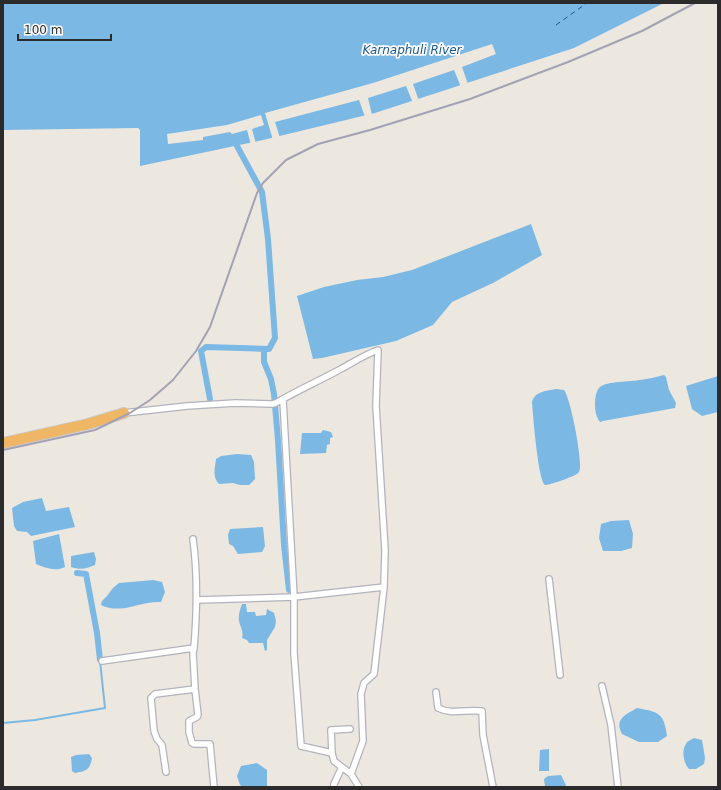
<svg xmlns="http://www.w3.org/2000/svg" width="721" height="790" viewBox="0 0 721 790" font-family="'DejaVu Sans',sans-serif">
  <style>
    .water { fill: #7cb8e4 }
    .pier { fill: #ece8df }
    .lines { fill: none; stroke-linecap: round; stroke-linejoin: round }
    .stream { stroke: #7cb8e4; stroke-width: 2 }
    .canal { stroke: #7cb8e4; stroke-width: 6 }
    .ferry { stroke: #1a5690; stroke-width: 1; stroke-dasharray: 5 4; stroke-linecap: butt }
    .street-casing { stroke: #b2b3bd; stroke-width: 8 }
    .highway-casing { stroke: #c8c8c8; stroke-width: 12 }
    .street { stroke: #fff; stroke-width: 5.5 }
    .highway { stroke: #efb666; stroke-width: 10 }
    .rail { stroke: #a2a2b4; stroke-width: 2 }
    .labels { text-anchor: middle; stroke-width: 3.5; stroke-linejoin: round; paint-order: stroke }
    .water-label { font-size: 12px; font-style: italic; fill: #1a5690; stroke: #fff }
  </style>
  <rect width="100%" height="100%" fill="#ece8df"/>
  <path class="water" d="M3,3h661l-90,45 -199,65 -112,27 -123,26v-36l-2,-2 -135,2z
    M531,224l11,31 -49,28 -41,19 -19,23 -37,16 -74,17 -9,1 -16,-63 27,-9 33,-7 26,-3 29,-7z
    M664,375l2,2 3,13 7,13 -1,5 -72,13 -3,1c-4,-5 -5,-12 -5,-18 0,-5 1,-14 5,-17 7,-6 30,-5 40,-7 8,-1 16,-3 24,-5z
    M718,376v36l-16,4 -10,-7 -6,-23z
    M556,389l8,1c6,6 20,75 15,82 -2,4 -29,13 -34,13 -7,-6 -12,-70 -13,-83 3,-11 15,-11 24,-13z
    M323,430l8,2 2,5 -3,1v6l-3,1 -1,8 -26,1 2,-21h19z
    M237,454l14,1 3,7 1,17 -6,6h-9l-7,-2 -14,1c-7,-7 -4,-16 -3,-25l5,-3z
    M42,498l4,13 23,-4 6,20 -44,9 -4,-4 -10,-1 -3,-5 -2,-18 11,-6z
    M629,520l4,14 -1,14 -11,3h-18l-4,-13 2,-14 10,-3z
    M263,527l2,19 -3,6 -24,2 -5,-8 -4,-2 -1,-9 2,-6z
    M59,534l6,33c-10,5 -19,1 -29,-3l-3,-23z
    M94,552l2,7 -1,6c-9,4 -15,5 -24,2v-11z
    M153,580l9,2 3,10 -4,10c-21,-1 -40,13 -60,3l1,-4 5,-5 6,-8 6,-5z
    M242,604h4l1,8h8l1,4 10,-1 1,-6 7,4 2,8 -1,6 -8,13v10l-2,1 -2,-8h-14l-2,-3 -5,-2c2,-7 -2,-11 -3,-17 -1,-6 1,-11 3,-17z
    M637,708c22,4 27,5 30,28l-9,6h-19l-17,-8c-8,-15 3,-19 15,-26z
    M694,738l8,2 3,18 -1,6 -8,5h-7c-5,-5 -8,-18 -3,-25 1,-3 5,-4 8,-6z
    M549,749v22h-10l1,-21z
    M89,754l3,4c-2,12 -6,13 -17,15l-3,-2 -1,-14 5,-2z
    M257,763l10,7v17h-24l-3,-2 -3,-9 4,-10z
    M561,775l5,10 -2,2h-19l-1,-8 4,-3z"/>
  <path class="pier" d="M492,44l4,10 -34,13 6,17 -7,3 -7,-17 -41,14 6,17 -6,2 -7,-17 -38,12 4,17 -2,1 -5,1 -6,-17 -84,22 5,16 -7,2 -8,-27 108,-30z
    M261,115l3,10 -12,4 4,15 -5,1 -4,-15 -15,4 -2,-2 -27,5v3l-35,4 -1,-10 60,-9z"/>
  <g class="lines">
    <path class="stream" d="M3,723l32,-3 70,-12 -5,-47"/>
    <path class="canal" d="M264,349v13l7,17 3,15 4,46 6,105 5,45
      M210,399l-9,-48 5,-4 63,2 6,-11 -7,-99 -6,-47 -25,-46 -2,-7
      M77,573l9,1 11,59 3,27"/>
    <path class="ferry" d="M556,25l31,-22"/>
    <defs>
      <path id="street" d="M283,400l11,197v56l7,93 31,7 2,8 17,13 8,13
        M124,413l63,-7 48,-3 37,1 4,-1c20,-12 41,-21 61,-32 14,-7 26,-16 41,-21l-2,56 9,144 -1,37 -10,87 -10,9 -3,11 2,47 -12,33
        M549,579l11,96
        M197,600l97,-3 90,-10
        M194,648l-1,5 2,36 3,26 -1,2 -8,4v11l3,11 2,1h16l4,43
        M102,661l92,-13c3,-36 4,-72 -1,-109
        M602,686l9,39 7,62
        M436,692l2,16c14,7 29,1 44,3l1,24 10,52
        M332,753l-1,-23 19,-1
        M166,772l-4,-27 -5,-6 -3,-8 -3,-33 4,-4 40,-5
        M334,787v-3l8,-17"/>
      <path id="highway" d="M3,443l85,-19 36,-11"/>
    </defs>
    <use href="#street" class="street-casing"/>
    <use href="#highway" class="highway-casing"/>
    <use href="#street" class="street"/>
    <use href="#highway" class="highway"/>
    <path class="rail" d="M3,450l92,-20 35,-17 20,-13 23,-20 23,-29 14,-24 47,-134 6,-10 23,-23 32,-16 52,-14 100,-31 98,-37 74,-31 53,-28"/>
  </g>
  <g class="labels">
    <g class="water-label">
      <text x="412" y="54">Karnaphuli River</text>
    </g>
  </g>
  <rect width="721" height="790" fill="none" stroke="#2b2b2b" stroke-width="8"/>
  <path d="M18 34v6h93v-6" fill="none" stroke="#2b2b2b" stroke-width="2"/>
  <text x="24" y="34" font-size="12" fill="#2b2b2b" stroke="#ffffff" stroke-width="3" paint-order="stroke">100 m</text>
</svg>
